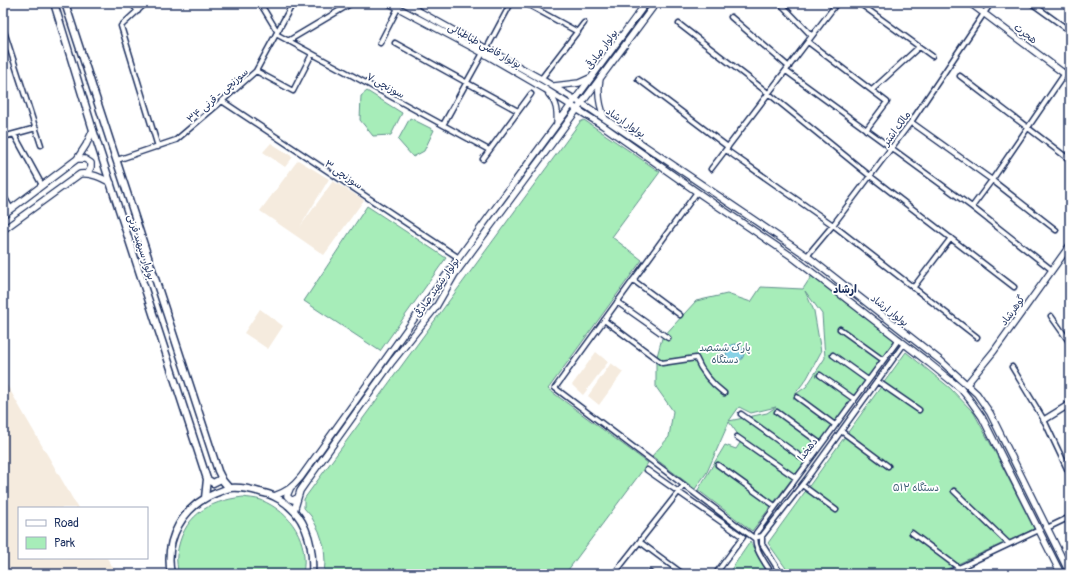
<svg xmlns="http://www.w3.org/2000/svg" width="1073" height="577" viewBox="0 0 1073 577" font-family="Pangolin,'Playpen Sans Arabic',sans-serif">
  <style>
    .built { fill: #f5ebde }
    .green { fill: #a7edb9; stroke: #618e8c; fill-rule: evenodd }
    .water { fill: #86d1e6; stroke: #5b90b0 }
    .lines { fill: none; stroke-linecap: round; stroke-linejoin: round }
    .street-casing { stroke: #1b2f5e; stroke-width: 7 }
    .secondary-casing { stroke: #1b2f5e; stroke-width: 8 }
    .primary-casing { stroke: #1b2f5e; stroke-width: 9 }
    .street { stroke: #fff; stroke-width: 4 }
    .secondary { stroke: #fff; stroke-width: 5.5 }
    .primary { stroke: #fff; stroke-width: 6 }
    .labels { text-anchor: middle; stroke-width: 3.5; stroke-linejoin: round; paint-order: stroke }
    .street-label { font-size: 10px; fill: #1b2f5e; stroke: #fff }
    .park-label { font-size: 10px; fill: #3e5e75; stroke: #fff }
    .neighbourhood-label { font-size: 11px; font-weight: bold; fill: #1b2f5e; stroke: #fff }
  </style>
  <rect width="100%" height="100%" fill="#fff"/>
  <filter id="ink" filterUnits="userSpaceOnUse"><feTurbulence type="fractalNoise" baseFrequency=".025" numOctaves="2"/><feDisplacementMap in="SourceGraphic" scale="8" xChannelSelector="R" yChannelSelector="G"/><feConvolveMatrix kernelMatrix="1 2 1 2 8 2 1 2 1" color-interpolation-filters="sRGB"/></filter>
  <g filter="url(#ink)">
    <path class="built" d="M271,143l22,14 -8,10 -22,-15z
      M298,160l31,19 -29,48 33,-46 31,19 -40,55 -64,-44z
      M260,309l23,17 -15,23 -24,-16z
      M596,352l12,10 -25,33 -11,-10z
      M611,363l12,9 -24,33 -11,-9z
      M3,378l75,130h-59v50h88l10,16h-114z"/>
    <path class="green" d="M367,91l35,22 -11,22 -18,1 -13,-16 1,-24z
      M410,118l24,12 -10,21 -11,6 -15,-17z
      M584,120l76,52 -48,65 30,23 -94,129 100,74 -83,111h-241l1,-12 -1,-16 -5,-15 -8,-15 -7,-8v-9l276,-377z
      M367,206l79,52 -66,93 -76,-50z
      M814,272l85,67 -147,192 -54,-41 27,-45 11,4 6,-9 -13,-18 -22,50 -12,17 -43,-33 17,-19 4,-26 -17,-24v-27l6,-22 34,-37 31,-7 24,8 10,-15 42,2zM805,291l17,23 3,44 -19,29 -12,8 13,-17 14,-26 -7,-41zM739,407l12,6 25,-6 -9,6 -38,8z
      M906,352l44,36 24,25 22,41 38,75 -98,45h-146l-22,-31z
      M243,497c5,1 12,1 18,3 31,13 48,41 42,74h-125c0,-6 -2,-13 -1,-19 5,-38 30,-54 66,-58z
      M750,542l19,32h-41z"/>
    <path class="water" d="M726 353a9 9 0 1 1 18 0a9 9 0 1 1-18 0Z"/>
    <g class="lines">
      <defs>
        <path id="street" d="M131,3l7,8
          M146,3l-25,23 37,121
          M260,3l17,28
          M525,3l53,29
          M780,3l32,33
          M859,3l73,53
          M1031,3l39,28
          M731,17l58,50
          M679,24l89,69 102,83 144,111
          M3,28l38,117
          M276,34l213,116
          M288,41l64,-38
          M808,42l79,60 -21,28
          M380,43l18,-35
          M395,43l123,68
          M487,48l24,-45
          M256,71l37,20 19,-37
          M786,71l186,136 80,63
          M960,76l110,84
          M541,79l43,-56
          M638,79l90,68
          M872,90l47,-43
          M222,101l237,157
          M911,122l81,58 64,50
          M443,125l40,-72
          M14,134l28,51
          M3,137l33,-9
          M726,150l107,75 144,112
          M483,159l48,-65
          M117,160l59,-20 46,-39 34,-30 37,-68
          M711,169l126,-166
          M697,192l-142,196 199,150 8,-2
          M3,195l8,14
          M972,207l20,-27 78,-114
          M807,256l26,-31 78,-103 80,-119
          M633,280l47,35
          M913,288l38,-50
          M617,302l51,36
          M1051,316l19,27
          M604,320l58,43 34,-5c6,15 15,25 28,35
          M840,329l43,31
          M833,355l35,25
          M1012,367l32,53 26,55
          M820,375l34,24
          M877,381l42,29
          M797,397l38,28
          M777,412l44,32
          M741,414l67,48
          M841,431l47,35
          M737,437l59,41
          M718,465l57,41
          M647,470l96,67 -26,35
          M802,485l34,25
          M954,491l55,53
          M1047,528l23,-11
          M912,533l47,35
          M640,542l43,32
          M650,573l1,1
          M614,574l70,-89
          M772,574c-7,-12 -20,-27 -16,-41l143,-194
          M781,574l-19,-30v-8l43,-55 99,-137
          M946,574l93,-44"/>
        <path id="secondary" d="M389,3l94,50 62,36 57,36 95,67 94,64 138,107 32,26 9,11 12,17 79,157
          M404,3l137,76 48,29 196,133 22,15 134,105 36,33 13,19 80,161
          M970,3l100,75
          M600,79c-3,14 0,28 5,40
          M554,86l25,-3 11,-5
          M549,94c8,9 9,18 8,30
          M77,159h8l6,4v4l-3,6
          M3,215l74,-56 9,-14 7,-15
          M3,230l77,-56c12,-1 20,3 31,9
          M967,384l27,-33 76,-106
          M1044,420l26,-16
          M290,489l-3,7 3,3 3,1 4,-2
          M274,496c12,-4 19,-9 27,-19l126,-176 219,-298
          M294,511l6,-20 7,-10 85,-119 44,-55 19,-33 201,-271"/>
        <path id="primary" d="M54,3l39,127 114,349 -2,19
          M65,3l153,468 5,10 6,7
          M207,479l6,4 6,-3 2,-3
          M171,574c-7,-35 12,-68 45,-81 4,-1 9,-4 14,-5 10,-1 20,1 30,4 5,1 10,2 15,5 30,14 39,46 37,77"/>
      </defs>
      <use href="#street" class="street-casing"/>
      <use href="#secondary" class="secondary-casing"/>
      <use href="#primary" class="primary-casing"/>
      <use href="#street" class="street"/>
      <use href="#secondary" class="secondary"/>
      <use href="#primary" class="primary"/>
    </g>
  </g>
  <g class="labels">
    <g class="street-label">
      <text transform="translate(1026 33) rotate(37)" y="4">هجرت</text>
      <text transform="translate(485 45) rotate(29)" y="4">بولوار قاضی طباطبائی</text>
      <text transform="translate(601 49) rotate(-54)" y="4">بولوار صادقی</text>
      <text transform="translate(386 85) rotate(29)" y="4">سوزنچی ۷</text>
      <text transform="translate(217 95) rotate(-41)" y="4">سوزنچی - قرنی ۳۴</text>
      <text transform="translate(626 122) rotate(34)" y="4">بولوار ارشاد</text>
      <text transform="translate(896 128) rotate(-54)" y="4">مالک اشتر</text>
      <text transform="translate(344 174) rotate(34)" y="4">سوزنچی ۳</text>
      <text transform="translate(142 247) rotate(72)" y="4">بولوار سپهبد قرنی</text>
      <text transform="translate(436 287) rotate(-55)" y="4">بولوار شهید صادقی</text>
      <text transform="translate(890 310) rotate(38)" y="4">بولوار ارشاد</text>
      <text transform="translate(1012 310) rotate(-54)" y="4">گوهرشاد</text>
      <text transform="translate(807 449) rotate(-53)" y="4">دهخدا</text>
    </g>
    <g class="park-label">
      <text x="725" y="351">پارک‌ ششصد<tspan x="725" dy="12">دستگاه</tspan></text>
      <text x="916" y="491">۵۱۲ دستگاه</text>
    </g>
    <g class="neighbourhood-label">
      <text x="845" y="293">ارشاد</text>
    </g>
  </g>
  <rect width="1073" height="577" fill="none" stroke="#fff" stroke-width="16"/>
  <rect x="8" y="8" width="1057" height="561" fill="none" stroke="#1b2f5e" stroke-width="1.5" filter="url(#ink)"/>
  <rect x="18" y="507" width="130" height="52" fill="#ffffff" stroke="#a4acbf"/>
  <rect x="26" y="520" width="20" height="6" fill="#ffffff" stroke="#a4acbf"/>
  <text x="54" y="527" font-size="12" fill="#1b2f5e">Road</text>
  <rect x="26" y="537" width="20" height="12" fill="#a7edb9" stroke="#a4acbf"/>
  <text x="54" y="547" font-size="12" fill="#1b2f5e">Park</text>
</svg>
